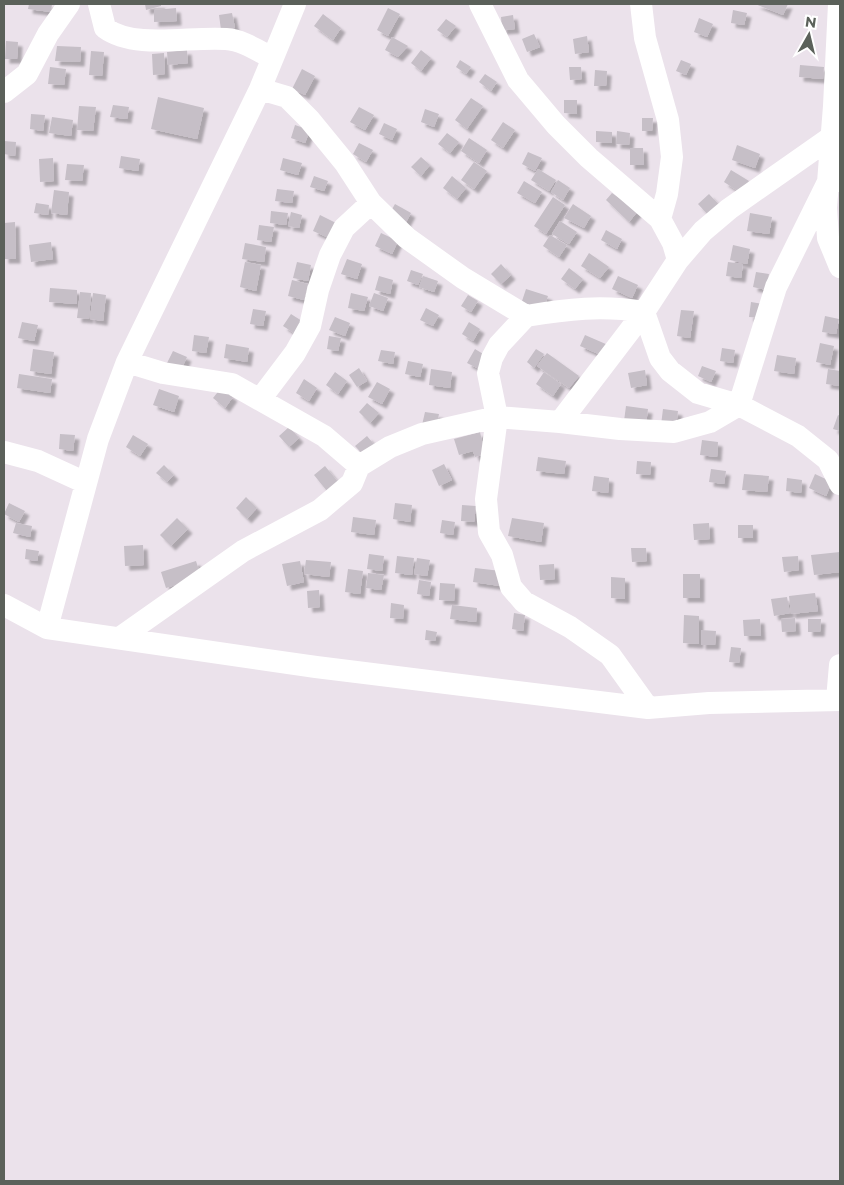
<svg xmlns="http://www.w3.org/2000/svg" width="844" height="1185" viewBox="0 0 844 1185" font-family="Montserrat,sans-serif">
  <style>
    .building { fill: #c6bfc7; filter: url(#shadow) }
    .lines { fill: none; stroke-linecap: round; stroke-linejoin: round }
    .street { stroke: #fff; stroke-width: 22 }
  </style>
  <defs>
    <filter id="shadow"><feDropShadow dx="4.5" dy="4.5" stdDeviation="1" flood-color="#0004"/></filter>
  </defs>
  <rect width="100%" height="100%" fill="#ebe2eb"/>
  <path class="building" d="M29,4h23l-1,8 -23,-3z
    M145,4h16v2l-15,4z
    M755,4h33l-5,11z
    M176,8l1,13 -23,1v-12z
    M388,8l12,6 -12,22 -11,-6z
    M733,10l14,3 -3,12 -13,-2z
    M232,13l3,15 -14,2 -2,-15z
    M323,14l18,14 -8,12 -19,-14z
    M513,15l2,14 -13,1 -1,-13z
    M699,18l14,6 -6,13 -13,-5z
    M446,19l10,7 -9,11 -10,-7z
    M534,34l6,13 -13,5 -5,-13z
    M587,36l2,16 -14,2 -2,-15z
    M392,37l16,9 -10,11 -13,-7z
    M6,41l12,1 -1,17h-12z
    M57,46l24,1 -1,15 -25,-1z
    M187,50l1,13 -20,2 -1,-13z
    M421,50l10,8 -10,13 -10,-8z
    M91,51l13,1 -2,24 -13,-1z
    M164,53l1,21 -12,1 -1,-21z
    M460,60l11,7 -5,7 -10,-7z
    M681,60l10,4 -5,11 -10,-4z
    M800,65l24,2 -1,12 -24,-2z
    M50,67l16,2 -2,16 -16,-1z
    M569,67h12l1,12 -12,1z
    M302,69l13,7 -10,19 -13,-6z
    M595,70l12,1 -1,15h-12z
    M485,74l12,8 -6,9 -12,-9z
    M158,97l46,11 -7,31 -46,-10z
    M471,98l12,8 -16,23 -12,-9z
    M564,100h13v14l-13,-1z
    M113,105l16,2 -2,12 -17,-2z
    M79,106l17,1 -3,24 -16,-1z
    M359,107l15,8 -9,15 -15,-8z
    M425,109l14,5 -5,13 -13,-5z
    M31,114l14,1 -2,16 -13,-2z
    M52,117l21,3 -2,16 -22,-3z
    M642,118h11l-1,13h-10z
    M503,122l12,8 -12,18 -12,-8z
    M384,123l13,6 -5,11 -13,-6z
    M295,125l15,5 -5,13 -14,-5z
    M596,131l16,1v11l-16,-1z
    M617,131l13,2 -1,12 -13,-1z
    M447,133l12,9 -9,11 -12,-9z
    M469,138l18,12 -8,13 -18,-12z
    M4,141l12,1 -1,14 -11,-2z
    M359,143l14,7 -7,12 -13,-8z
    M737,145l23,9 -5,14 -23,-8z
    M630,148h13l1,17h-14z
    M528,152l14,6 -7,13 -13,-7z
    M121,156l19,3 -2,12 -19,-3z
    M421,157l9,8 -9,11 -10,-9z
    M53,158l1,23 -14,1 -1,-23z
    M283,158l19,5 -4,12 -18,-5z
    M474,162l13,9 -13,18 -13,-9z
    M67,164l17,1 -2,16 -17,-1z
    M538,169l18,11 -7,11 -18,-11z
    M731,170l18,11 -8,12 -17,-11z
    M314,176l14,5 -4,10 -14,-4z
    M452,176l14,12 -9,11 -14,-11z
    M558,180l12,8 -7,12 -12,-8z
    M524,181l18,11 -7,11 -18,-10z
    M277,189l17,2 -2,12 -17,-2z
    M54,190l15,2 -2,23 -16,-2z
    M612,193l26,18 -9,11 -23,-22z
    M709,194l13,14 -12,9 -12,-13z
    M553,197l12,8 -19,29 -12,-8z
    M36,203l13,2 -1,10 -14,-2z
    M395,204l16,9 -7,13 -16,-10z
    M573,204l18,12 -7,12 -20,-10z
    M271,211l17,2 -2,12 -16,-2z
    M291,212l11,3 -3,13 -11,-2z
    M750,213l22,4 -3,17 -22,-3z
    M320,215l16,8 -7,15 -16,-7z
    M560,221l17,11 -8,12 -17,-10z
    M15,222l1,37h-12v-36z
    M259,225l15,2 -3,15 -14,-2z
    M606,230l16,9 -5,10 -16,-9z
    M381,233l17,8 -6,13 -17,-8z
    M550,235l17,10 -8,12 -16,-11z
    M51,242l2,17 -22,3 -2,-17z
    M245,243l21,4 -2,15 -22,-3z
    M733,245l17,4 -3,15 -17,-4z
    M589,253l20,14 -9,11 -19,-12z
    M347,259l15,5 -5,15 -16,-5z
    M245,262l16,3 -5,26 -16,-4z
    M297,262l14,3 -3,16 -15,-3z
    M728,262l15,2 -2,14 -15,-2z
    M501,264l10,11 -10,9 -10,-10z
    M569,268l14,11 -8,10 -14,-10z
    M411,270l12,4 -5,11 -11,-4z
    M756,272l13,2 -3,16 -13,-3z
    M379,276l14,4 -3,14 -15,-4z
    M423,276l15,5 -4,11 -15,-5z
    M618,276l20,9 -6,13 -20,-9z
    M292,280l16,4 -4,16 -16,-4z
    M50,288l27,2v14l-28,-2z
    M526,289l22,7 -5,15 -22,-7z
    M80,292l11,1 -2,26 -12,-1z
    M93,293l13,2 -3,26 -13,-2z
    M351,293l17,4 -4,14 -16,-3z
    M374,293l14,5 -5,13 -14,-5z
    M468,295l10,6 -7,11 -10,-6z
    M751,302l12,2 -2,14 -12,-1z
    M426,308l13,7 -6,11 -13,-6z
    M253,309l13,2 -3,15 -13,-2z
    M681,310l13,1 -4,27 -13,-2z
    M291,314l14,9 -8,12 -14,-9z
    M825,316l14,3 -3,15 -14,-2z
    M335,317l15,6 -5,13 -16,-6z
    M22,322l16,3 -4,16 -16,-3z
    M469,322l11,7 -7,12 -11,-7z
    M194,335l15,2 -3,16 -14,-2z
    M585,335l23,10 -5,11 -23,-10z
    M329,336l12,2 -3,13 -11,-2z
    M820,343l14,3 -4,19 -14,-3z
    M226,344l23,4 -2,14 -23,-4z
    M722,348l13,2 -2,13 -13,-2z
    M33,349l21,3 -3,22 -21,-3z
    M475,349l13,8 -7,13 -14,-7z
    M536,349l8,5 -10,14 -7,-6z
    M381,350l14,2 -2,12 -15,-3z
    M173,351l14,6 -7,15 -14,-7z
    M547,353l32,23 -10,12 -32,-22z
    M777,355l19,3 -2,16 -20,-3z
    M408,361l15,3 -3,13 -15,-3z
    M702,366l14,5 -5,11 -13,-6z
    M359,368l8,13 -10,6 -8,-12z
    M431,369l21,3 -2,16 -21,-3z
    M828,369l12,2v15l-14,-2z
    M645,370l2,15 -16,3 -3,-15z
    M335,372l12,9 -9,13 -12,-9z
    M544,372l17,12 -8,12 -17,-12z
    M19,374l33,5 -2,14 -33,-5z
    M304,379l13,9 -8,13 -13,-8z
    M377,382l13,7 -8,15 -14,-7z
    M221,388l12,9 -8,11 -12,-10z
    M159,389l20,7 -5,16 -21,-7z
    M367,403l12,10 -9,10 -11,-11z
    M626,406l22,3 -2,15 -22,-3z
    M663,409l15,2 -2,16 -15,-2z
    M425,412l14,2 -3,14 -14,-3z
    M838,415l2,1v15l-7,-2z
    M289,427l10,11 -10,9 -10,-11z
    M480,432l5,22 -10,3 -2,-6 -14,4 -5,-16z
    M60,434l15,1 -2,16 -14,-2z
    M133,435l15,9 -8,12 -14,-9z
    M367,436l11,13 -11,10 -12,-13z
    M702,440l16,2 -1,15 -17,-2z
    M538,457l28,4 -2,13 -28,-3z
    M637,461l14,1 -1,13 -14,-1z
    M444,464l8,16 -13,6 -7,-16z
    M164,465l10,10 -7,7 -11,-9z
    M325,466l13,16 -11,9 -13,-16z
    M711,469l15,2 -2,13 -15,-2z
    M744,474l25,2 -2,16 -25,-2z
    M815,474l17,8 -6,14 -17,-8z
    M594,476l15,2 -1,15 -16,-2z
    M787,478l15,2 -1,13 -15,-2z
    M246,497l11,11 -10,11 -11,-11z
    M9,503l16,8 -6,11 -15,-8z
    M395,503l17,2 -2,17 -17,-3z
    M462,505l14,1 -2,16 -13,-1z
    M353,517l23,3 -2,15 -23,-3z
    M177,518l11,11 -17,17 -11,-11z
    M512,518l32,5 -3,19 -33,-6z
    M442,520l13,2 -2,13 -13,-2z
    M16,523l16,3 -2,11 -17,-4z
    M709,523l1,16 -16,1 -1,-16z
    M738,525h15v13h-15z
    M143,545l1,20 -19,1 -1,-20z
    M631,548h15l1,13 -15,1z
    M26,549l13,2 -2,10 -12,-2z
    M840,552v20l-26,3 -3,-20z
    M369,554l15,2 -2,15 -15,-2z
    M397,556l17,2 -2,17 -17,-2z
    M798,556l1,14 -15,2 -2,-15z
    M417,558l13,2 -3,16 -13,-2z
    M306,560l25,2 -2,15 -25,-3z
    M196,561l5,16 -35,11 -5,-16z
    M300,561l4,21 -17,4 -5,-22z
    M554,564l1,15 -15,1 -1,-15z
    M475,568l26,3 -1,15 -27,-4z
    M348,569l15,2 -3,23 -15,-2z
    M368,573l16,2 -3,15 -15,-2z
    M683,574h17v24h-17z
    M611,577l14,1v21l-14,-1z
    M419,580l12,2 -2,14 -12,-2z
    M440,583l15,1 -1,17 -15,-1z
    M319,590l1,17 -12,1 -1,-17z
    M815,593l3,18 -27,3 -2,-18z
    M787,597l3,16 -16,3 -3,-17z
    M391,603l13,2 -1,14 -13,-1z
    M452,605l25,3 -1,14 -26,-3z
    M514,613l11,2 -2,16 -11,-2z
    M684,615l15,1v28l-16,-1z
    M795,618l1,13 -14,1 -1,-13z
    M760,619l1,17h-17l-1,-16z
    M808,619h13l-1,13h-12z
    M426,630l11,2 -2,9 -10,-1z
    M701,630l15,1 -1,14h-14z
    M731,647l10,1 -2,15 -10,-1z"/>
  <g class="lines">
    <path class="street" d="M99,4l6,24c30,22 85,8 121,11 16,1 31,11 46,19
      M480,4l38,76 38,45 33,33 71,61
      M641,4l4,34 23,82 4,37 -5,37 -7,25 13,24 5,17
      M839,4l-5,102 -8,102 2,30 12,29
      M260,89l27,8 22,22 36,44 26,40 36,35 56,40 63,38c41,-7 77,-11 118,-4l16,46 10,13 28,22 41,12 59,31 30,24 12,24
      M4,92l23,-18 21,-40 21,-30
      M526,316l-27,29 -7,13 -4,15 9,44 -11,82 3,33 13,23 9,32 13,15 46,25 40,28 38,53
      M127,362l36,11 69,11 92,52 35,30
      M261,398l34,-45 15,-27 8,-36 12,-35 14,-27 27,-25
      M560,422l84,-110 34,-52 25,-29 26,-22 111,-78
      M4,452l34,9 48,22
      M4,605l43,23 269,39 332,41 61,-5 131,-3
      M47,628l51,-189 29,-77 133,-273 35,-85
      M121,637l122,-86 77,-41 32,-27 7,-17 31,-19 32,-13 75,-17 63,5 60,7 54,3 36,-10 29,-17 37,-118 53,-107 11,1
      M837,700l3,-35"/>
  </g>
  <rect width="844" height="1185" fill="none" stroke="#5b615a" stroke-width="10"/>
  <g transform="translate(809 35) rotate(8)" stroke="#ffffff" stroke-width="4" paint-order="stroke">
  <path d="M0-4L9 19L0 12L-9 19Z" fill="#5b615a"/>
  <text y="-8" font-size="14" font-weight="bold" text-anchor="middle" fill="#5b615a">N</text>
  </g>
</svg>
